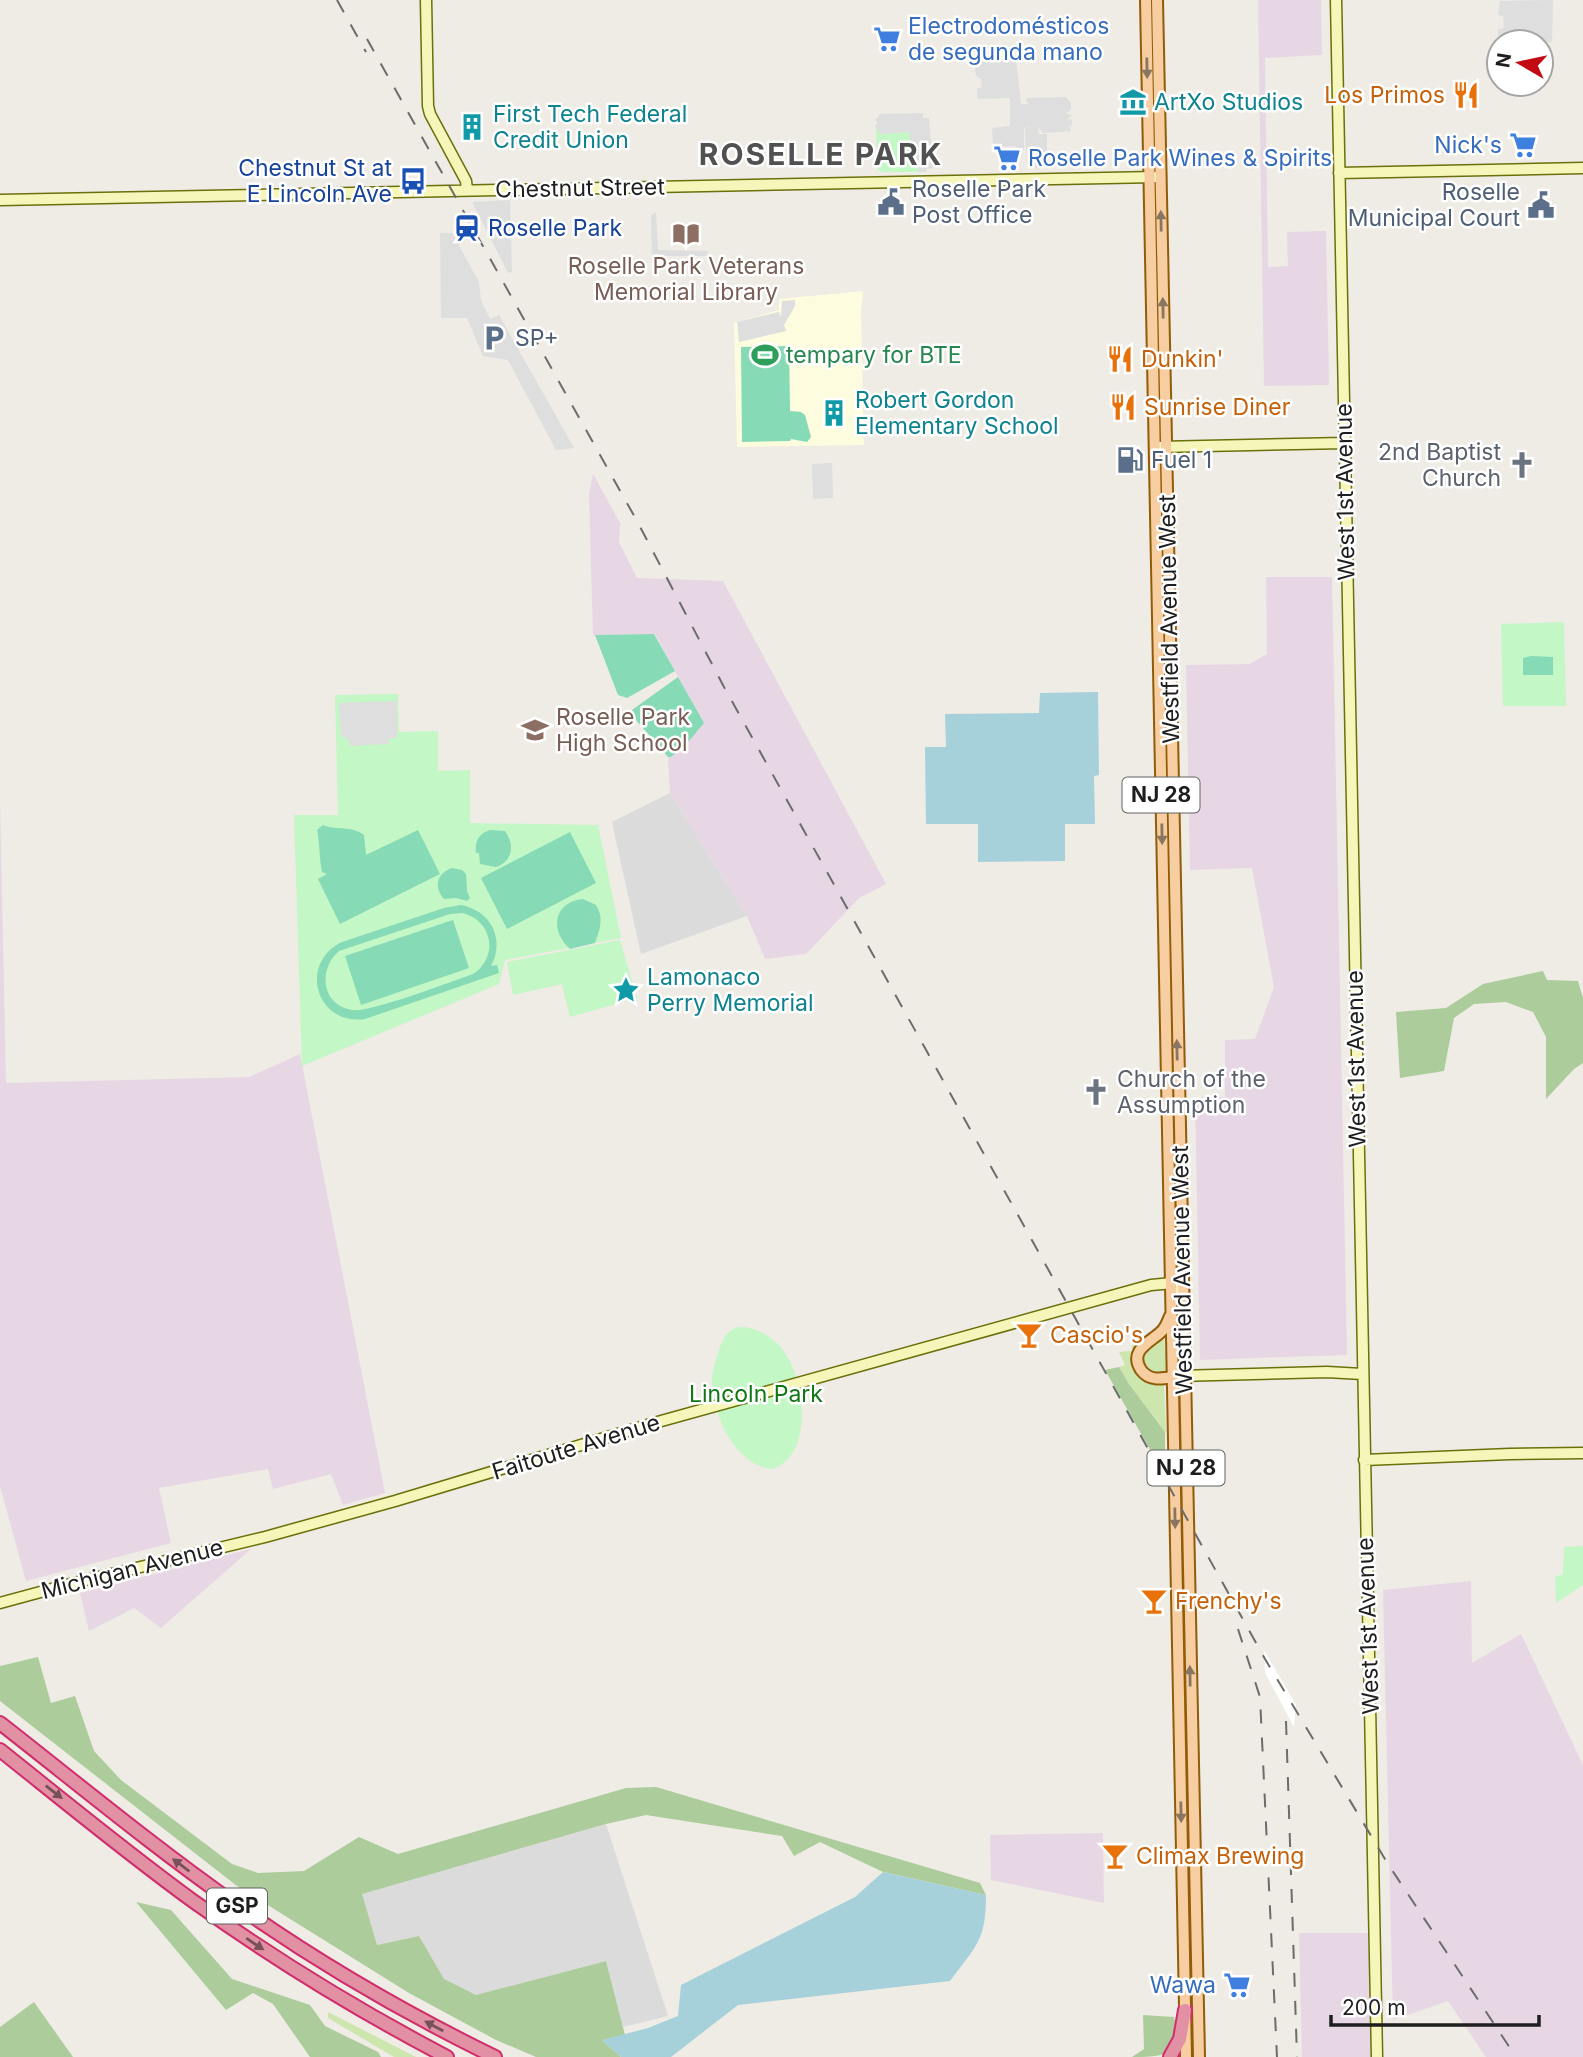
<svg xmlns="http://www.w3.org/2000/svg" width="1583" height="2057" viewBox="0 0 1583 2057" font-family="Inter,sans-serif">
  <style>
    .residential { fill: #dcdbdb }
    .industrial { fill: #e7d7e5 }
    .education { fill: #fdfcdf }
    .grass { fill: #cce6ad }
    .forest { fill: #accc9b }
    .park { fill: #c3f7c5 }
    .pitch { fill: #86dab5; fill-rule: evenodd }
    .parking { fill: #dedede }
    .water { fill: #a7d1da }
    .pier { fill: #fff }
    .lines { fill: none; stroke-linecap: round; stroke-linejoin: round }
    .secondary-casing { stroke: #6a700a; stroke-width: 13 }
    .primary-casing { stroke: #915c07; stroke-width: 14 }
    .highway-casing { stroke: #d12d6d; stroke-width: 16 }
    .secondary { stroke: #f6f6bb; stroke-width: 10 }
    .primary { stroke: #f7cea1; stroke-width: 10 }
    .highway { stroke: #e290a3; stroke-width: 12 }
    .rail { stroke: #6c6c6c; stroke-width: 2; stroke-dasharray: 14 14; stroke-linecap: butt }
    .oneway { fill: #8a7660 }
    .oneway2 { fill: #76515a }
    .labels { text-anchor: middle; stroke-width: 5; stroke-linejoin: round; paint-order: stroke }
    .shield { fill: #fff; stroke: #626262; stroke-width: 2 }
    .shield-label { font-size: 21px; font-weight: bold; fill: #1e1e1e }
    .shop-label { font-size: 23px; fill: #366cbe; stroke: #fff; text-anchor: start }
    .food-label { font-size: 23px; fill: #c56008; stroke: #fff; text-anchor: start }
    .culture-label { font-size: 23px; fill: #0d838f; stroke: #fff; text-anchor: start }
    .transit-label { font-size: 23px; fill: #164399; stroke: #fff; text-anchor: end }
    .street-label { font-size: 23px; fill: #1e1e1e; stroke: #fff }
    .service-label { font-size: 23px; fill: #4e5e75; stroke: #fff; text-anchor: start }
    .education-label { font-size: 23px; fill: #785e54; stroke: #fff }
    .leisure-label { font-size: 23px; fill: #27864d; stroke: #fff; text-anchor: start }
    .worship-label { font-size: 23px; fill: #5b616d; stroke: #fff; text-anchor: end }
    .park-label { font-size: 23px; fill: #117714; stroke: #fff }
    .district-label { font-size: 30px; font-weight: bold; letter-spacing: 2px; fill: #515151; stroke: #fff }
  </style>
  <rect width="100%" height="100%" fill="#efebe5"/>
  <path class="residential" d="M670,793l77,123 -106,38 -29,-132z
    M606,1824l62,192 -45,11 -17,-66 -130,34 -32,-15 -25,-44 -42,9 -16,-51z"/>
  <path class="industrial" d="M1258,0h63l1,55 -57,3 3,209 20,-1 -1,-34 39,-1 3,154 -65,1z
    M593,474l27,49 -1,19 18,36 86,3 163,303 -27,14 -53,56 -41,5 -18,-43 -77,-123 -2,-36h4l31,-34 -48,-89 -62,1 -4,-140z
    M1266,577h66l15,778 -147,5 -5,-262 30,-1v-57l30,-1 19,-52 -22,-119 -62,2 -4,-205 64,-1 17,-10z
    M0,801l6,282 243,-6 51,-23 85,439 -42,12 -12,-31 -58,15 -5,-20 -109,19 12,55 -145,38 -26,-95z
    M251,1549l-90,79 -27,-20 -45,23 -9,-38z
    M1471,1581l1,82 49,-29 62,131v292h-97l-38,-56 -55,19 -10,-430z
    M1103,1833l1,70 -113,-23 -1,-45z
    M1299,1933h71l2,124h-70z"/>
  <path class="education" d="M863,291l-2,20 3,134 -127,2 -3,-124 45,-13v-11z"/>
  <path class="grass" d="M1164,1336l2,37h-14l-9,-9c-3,-15 10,-20 21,-28z
    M1141,1339c-16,22 -7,46 23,45l2,49 -37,-49 -10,-17 6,-2 -6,-13 13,-1v-8z
    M328,2012l88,45h1h-23l-66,-39z"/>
  <path class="forest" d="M1543,971l4,9 31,1 5,17v65l-9,6 -28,30v-62l-13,-25 -27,-10 -32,2 -20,14 -10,53 -44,7 -4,-66 50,-4 37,-24z
    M1119,1367l10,17 36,48v37l-3,2 -57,-101z
    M38,1657l13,46 24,-7 19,55 27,29 111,84 26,9 46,-2 55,-34 39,17 228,-66 30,-1 324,96 6,12 -103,-23 -63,-30 -26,14 -12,-20 -136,-21 -40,9 -244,70 15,51 42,-9 25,43 32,16 130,-34 19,74 -23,5 19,17h-85l-40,-17 -87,-47 -172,-107 -237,-185v-35z
    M136,1902l35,8 61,69 78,26 15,21 53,26 3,5h-71l-37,-53 -20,-11 -27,17z
    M34,2002l39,55h-73v-30z
    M1143,2015l31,2c9,38 -9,40 -42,40l12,-8z"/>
  <path class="park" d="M879,127l1,7 30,-2 2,33h6l1,7h-36l-5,-2 -2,-40z
    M1564,622l2,84h-63l-2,-82z
    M398,694l1,38 39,-1v40l32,-1v53l128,2 23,113 -116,22 -6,24 -197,82 -8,-251h44l-3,-120z
    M620,940l17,58 -67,19 -8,-33 -49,11 -6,-33z
    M739,1327c17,-1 36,11 46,26 20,28 29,103 -13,116 -37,-4 -59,-53 -60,-87 0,-11 4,-22 7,-32 4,-12 8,-20 20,-23z
    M1583,1546v39l-27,18 -1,-26 8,-3 1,-27z"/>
  <path class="pitch" d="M789,346l1,65 11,1 4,3 6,22 -4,5 -16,-3 -1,2 -48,1 -1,-95z
    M654,634l21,37 -48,27 -9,-3 -23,-60z
    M1531,656l22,1v18h-30v-17z
    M678,677l26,46 -20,24 -13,10h-3l-32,-37 -4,-10z
    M323,825c14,6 28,0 41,10l2,20 52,-25 22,44 -100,50 -22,-45 9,-5 -5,-2c-3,-14 -2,-28 -5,-42z
    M490,830l15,1c10,14 8,30 -9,36l-16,-3 -1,-11h-3c-1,-12 2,-19 14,-23z
    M570,832l26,51 -89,46 -26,-51z
    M452,868l10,2 4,4 1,17 3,7 -3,3 -11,-3 -12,1c-11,-12 -7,-26 8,-31z
    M583,899l13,6c8,13 4,24 -1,38l-25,6c-21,-19 -16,-47 13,-50z
    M461,905c31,6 44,35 30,61l6,-1 2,8 -134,46c-49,7 -67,-56 -23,-77l102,-34zM462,913c31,7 37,44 11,61 -23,8 -103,39 -121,36 -31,-5 -34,-41 -13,-59l111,-37z
    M453,920l16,48 -108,37 -16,-49z"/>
  <path class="parking" d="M1553,0l-1,42h-48l-1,-5h-5v-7l6,-2 -1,-12 -5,-1 2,-14z
    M1012,58l4,2 5,44h7l-2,-5 3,-1 37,-1 5,6v6l-5,5 6,1 -4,4 4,1v5l-3,2 2,4 -28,2 -5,-6 1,7h8v32h-6v3l-14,-2 -2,-38 5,-2 -6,1v22l-10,-4 -21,1 -1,-19 18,-2v-28l-32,1 -1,-10 5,-2 -1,-8 -5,-3 -1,-8 5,-1 -1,-5z
    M923,113v5h6l4,50 -6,1 -1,3h-7l-1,-7h-6l-3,-33 -30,2v-5l-3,1 -1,-5 3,-1 -3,-6h3l1,-4z
    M510,200l2,72 -4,1 -36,-71z
    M656,212l2,38 50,1 -1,5h-55l-1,-41z
    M440,233h12l27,49 2,18 9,19 9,-4 75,133 -18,2 -48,-90 -25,-4 -16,-38h-26z
    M795,300v6l-11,19 2,6 -47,11 -2,-20 42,-10 2,5 1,-16z
    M832,463l1,35 -20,1 -1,-35z
    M397,701v37h-8v6l-39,2 -1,-6 -8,-5 -2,-32z"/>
  <path class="water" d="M1098,692l1,83 -5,1 1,48h-30v37l-87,1v-38h-52l-1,-77h21l-1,-33 94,-1 1,-20z
    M883,1872l103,23c0,46 -10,51 -36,86l-212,24 -67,52h-50l-19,-17 46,-12 30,-12 3,-31 174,-88z"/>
  <path class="pier" d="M1264,1650l32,55 -2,22 -29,-54z"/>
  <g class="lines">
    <defs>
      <path id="secondary" d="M426,0l2,106 2,8 36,67 1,9
        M1336,0l41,2057
        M1339,173l244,-5
        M0,200l1157,-23
        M1159,447l185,-4
        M1177,1376l150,-4 35,2
        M1364,1460l146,-6 73,-1
        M0,1603l70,-19 195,-47 130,-36 259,-78 497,-138 22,-2 9,9"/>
      <path id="primary" d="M1146,0l40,2057
        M1157,0l42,2057
        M1170,1316c-2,5 -4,11 -8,15 -11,11 -34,19 -21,39 8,11 20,9 31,7"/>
      <path id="highway" d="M0,1723c78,61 154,124 235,181 82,58 170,109 260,153
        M0,1750c64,51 127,103 193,151 81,58 166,110 254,156
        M1170,2057l10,-18 5,-29"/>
    </defs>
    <use href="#secondary" class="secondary-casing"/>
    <use href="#primary" class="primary-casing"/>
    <use href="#highway" class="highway-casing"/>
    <use href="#secondary" class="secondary"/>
    <use href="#primary" class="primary"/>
    <use href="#highway" class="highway"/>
    <path class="rail" d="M337,0l29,52
      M367,39l270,482 87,166 541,972 123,205 128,193
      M1238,1629l22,68 17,360
      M1286,1721l11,336"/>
  </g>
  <defs><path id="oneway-solid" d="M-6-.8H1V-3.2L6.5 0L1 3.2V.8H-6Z" transform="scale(1.75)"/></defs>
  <g class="oneway">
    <use href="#oneway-solid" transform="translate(1147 68) rotate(89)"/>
    <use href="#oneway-solid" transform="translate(1161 221) rotate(-91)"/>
    <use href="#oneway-solid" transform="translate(1163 308) rotate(-91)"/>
    <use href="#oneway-solid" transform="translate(1162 834) rotate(89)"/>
    <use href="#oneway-solid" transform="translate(1177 1050) rotate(-91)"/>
    <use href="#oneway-solid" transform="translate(1175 1518) rotate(89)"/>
    <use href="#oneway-solid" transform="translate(1190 1676) rotate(-91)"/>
    <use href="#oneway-solid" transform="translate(1181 1812) rotate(89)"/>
  </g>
  <g class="oneway2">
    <use href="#oneway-solid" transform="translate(54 1792) rotate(38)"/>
    <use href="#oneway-solid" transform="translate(181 1865) rotate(-143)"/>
    <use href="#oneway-solid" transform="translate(255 1944) rotate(34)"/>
    <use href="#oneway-solid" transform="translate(434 2026) rotate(-152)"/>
  </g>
  <defs>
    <symbol id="supermarket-bare" viewBox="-9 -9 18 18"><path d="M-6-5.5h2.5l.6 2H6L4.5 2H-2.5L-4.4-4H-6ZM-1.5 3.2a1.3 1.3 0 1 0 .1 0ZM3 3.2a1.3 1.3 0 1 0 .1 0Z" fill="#3f7fe0" stroke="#fff" stroke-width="2.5" paint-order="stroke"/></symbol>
    <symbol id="restaurant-bare" viewBox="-9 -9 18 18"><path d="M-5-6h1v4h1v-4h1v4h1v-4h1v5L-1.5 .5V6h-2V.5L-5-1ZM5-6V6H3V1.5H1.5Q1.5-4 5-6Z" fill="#e8710a" stroke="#fff" stroke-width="2.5" paint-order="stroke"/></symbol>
    <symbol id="museum-bare" viewBox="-9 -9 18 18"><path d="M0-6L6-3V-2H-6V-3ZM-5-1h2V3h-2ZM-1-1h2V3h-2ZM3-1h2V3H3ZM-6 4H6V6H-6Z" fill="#0f9aa8" stroke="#fff" stroke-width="2.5" paint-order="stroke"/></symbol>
    <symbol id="building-bare" viewBox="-9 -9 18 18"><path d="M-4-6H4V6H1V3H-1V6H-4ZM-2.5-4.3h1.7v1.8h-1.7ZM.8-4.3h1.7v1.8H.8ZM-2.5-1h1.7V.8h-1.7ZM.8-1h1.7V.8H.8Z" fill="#0f9aa8" stroke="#fff" stroke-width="2.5" paint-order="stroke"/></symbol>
    <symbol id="bus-bare" viewBox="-9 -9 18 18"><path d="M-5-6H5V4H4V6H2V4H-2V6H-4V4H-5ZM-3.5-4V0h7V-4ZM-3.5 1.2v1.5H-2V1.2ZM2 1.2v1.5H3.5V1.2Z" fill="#1a4fb4" stroke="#fff" stroke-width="2.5" paint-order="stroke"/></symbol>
    <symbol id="civic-bare" viewBox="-9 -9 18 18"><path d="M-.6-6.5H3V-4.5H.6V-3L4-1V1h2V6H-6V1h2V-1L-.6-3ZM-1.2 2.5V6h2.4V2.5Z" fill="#5c6f8a" stroke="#fff" stroke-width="2.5" paint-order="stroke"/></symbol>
    <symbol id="station-bare" viewBox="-9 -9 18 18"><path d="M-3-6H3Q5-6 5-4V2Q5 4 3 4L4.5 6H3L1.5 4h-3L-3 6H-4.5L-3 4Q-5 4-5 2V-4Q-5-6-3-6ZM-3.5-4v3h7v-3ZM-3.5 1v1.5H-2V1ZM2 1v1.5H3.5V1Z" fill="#1a4fb4" stroke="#fff" stroke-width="2.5" paint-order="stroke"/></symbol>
    <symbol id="library-bare" viewBox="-9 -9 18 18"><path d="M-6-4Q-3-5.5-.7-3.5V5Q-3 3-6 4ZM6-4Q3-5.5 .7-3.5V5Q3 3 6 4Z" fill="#8d6e63" stroke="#fff" stroke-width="2.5" paint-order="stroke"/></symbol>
    <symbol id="parking-bare" viewBox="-9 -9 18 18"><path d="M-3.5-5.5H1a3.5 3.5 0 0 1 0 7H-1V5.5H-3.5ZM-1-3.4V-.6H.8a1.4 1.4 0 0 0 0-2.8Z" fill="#5c6f8a" stroke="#fff" stroke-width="2.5" paint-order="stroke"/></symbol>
    <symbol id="stadium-bare" viewBox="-9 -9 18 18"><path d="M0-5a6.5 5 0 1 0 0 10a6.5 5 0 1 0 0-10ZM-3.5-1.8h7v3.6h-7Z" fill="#2e9e5b" stroke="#fff" stroke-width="2.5" paint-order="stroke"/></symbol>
    <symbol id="fuel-bare" viewBox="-9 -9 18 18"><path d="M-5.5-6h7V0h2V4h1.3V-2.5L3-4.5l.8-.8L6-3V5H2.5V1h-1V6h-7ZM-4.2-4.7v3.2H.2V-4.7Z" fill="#5c6f8a" stroke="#fff" stroke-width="2.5" paint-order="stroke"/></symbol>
    <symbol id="church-bare" viewBox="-9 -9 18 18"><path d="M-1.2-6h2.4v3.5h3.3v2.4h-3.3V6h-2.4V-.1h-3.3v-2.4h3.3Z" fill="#6b7280" stroke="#fff" stroke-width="2.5" paint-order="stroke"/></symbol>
    <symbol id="school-bare" viewBox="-9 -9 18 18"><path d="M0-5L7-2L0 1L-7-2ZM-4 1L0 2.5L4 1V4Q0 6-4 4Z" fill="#8d6e63" stroke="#fff" stroke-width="2.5" paint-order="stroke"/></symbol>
    <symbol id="sight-bare" viewBox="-9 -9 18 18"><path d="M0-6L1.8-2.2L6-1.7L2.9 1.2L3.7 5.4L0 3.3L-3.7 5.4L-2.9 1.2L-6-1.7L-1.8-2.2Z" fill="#0f9aa8" stroke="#fff" stroke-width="2.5" paint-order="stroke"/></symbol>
    <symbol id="bar-bare" viewBox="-9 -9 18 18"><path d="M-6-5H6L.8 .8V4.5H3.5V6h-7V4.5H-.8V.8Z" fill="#e8710a" stroke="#fff" stroke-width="2.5" paint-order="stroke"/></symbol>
  </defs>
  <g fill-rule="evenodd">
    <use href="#supermarket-bare" x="868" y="20" width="38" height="38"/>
    <use href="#restaurant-bare" x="1447" y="76" width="38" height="38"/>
    <use href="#museum-bare" x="1114" y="83" width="38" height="38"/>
    <use href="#building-bare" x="453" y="108" width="38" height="38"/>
    <use href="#supermarket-bare" x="1504" y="126" width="38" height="38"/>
    <use href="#supermarket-bare" x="988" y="139" width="38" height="38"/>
    <use href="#bus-bare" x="394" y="162" width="38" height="38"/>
    <use href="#civic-bare" x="872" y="183" width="38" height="38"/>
    <use href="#civic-bare" x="1522" y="186" width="38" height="38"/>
    <use href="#station-bare" x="448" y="209" width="38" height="38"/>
    <use href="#library-bare" x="667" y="215" width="38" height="38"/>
    <use href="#parking-bare" x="475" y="319" width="38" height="38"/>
    <use href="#stadium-bare" x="746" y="336" width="38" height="38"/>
    <use href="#restaurant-bare" x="1101" y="340" width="38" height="38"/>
    <use href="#restaurant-bare" x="1104" y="388" width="38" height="38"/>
    <use href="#building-bare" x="815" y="394" width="38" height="38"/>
    <use href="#fuel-bare" x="1111" y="441" width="38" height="38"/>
    <use href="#church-bare" x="1503" y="446" width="38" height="38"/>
    <use href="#school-bare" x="516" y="711" width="38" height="38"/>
    <use href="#sight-bare" x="607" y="971" width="38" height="38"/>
    <use href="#church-bare" x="1077" y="1073" width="38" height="38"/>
    <use href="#bar-bare" x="1010" y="1316" width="38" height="38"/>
    <use href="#bar-bare" x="1135" y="1582" width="38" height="38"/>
    <use href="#bar-bare" x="1096" y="1837" width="38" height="38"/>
    <use href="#supermarket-bare" x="1218" y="1966" width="38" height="38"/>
  </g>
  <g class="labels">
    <g class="shield">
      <rect x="1122.5" y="777.5" width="77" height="35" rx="5"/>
      <rect x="1147.5" y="1450.5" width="77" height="35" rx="5"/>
      <rect x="207" y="1888.5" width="60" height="35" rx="5"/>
    </g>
    <g class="shield-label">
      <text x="1161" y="802">NJ 28</text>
      <text x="1186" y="1475">NJ 28</text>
      <text x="237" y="1913">GSP</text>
    </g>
    <g class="shop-label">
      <text x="908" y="34">Electrodomésticos<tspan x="908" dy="26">de segunda mano</tspan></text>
      <text x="1502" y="153" text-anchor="end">Nick's</text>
      <text x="1028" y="166">Roselle Park Wines &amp; Spirits</text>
      <text x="1216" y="1993" text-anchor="end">Wawa</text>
    </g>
    <g class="food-label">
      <text x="1445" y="103" text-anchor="end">Los Primos</text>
      <text x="1141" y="367">Dunkin'</text>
      <text x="1144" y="415">Sunrise Diner</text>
      <text x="1050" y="1343">Cascio's</text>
      <text x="1175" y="1609">Frenchy's</text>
      <text x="1136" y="1864">Climax Brewing</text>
    </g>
    <g class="culture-label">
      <text x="1154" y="110">ArtXo Studios</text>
      <text x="493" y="122">First Tech Federal<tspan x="493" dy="26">Credit Union</tspan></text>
      <text x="855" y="408">Robert Gordon<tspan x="855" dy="26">Elementary School</tspan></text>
      <text x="647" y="985">Lamonaco<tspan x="647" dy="26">Perry Memorial</tspan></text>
    </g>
    <g class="transit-label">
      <text x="392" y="176">Chestnut St at<tspan x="392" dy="26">E Lincoln Ave</tspan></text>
      <text x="488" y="236" text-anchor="start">Roselle Park</text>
    </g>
    <g class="street-label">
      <text transform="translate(580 188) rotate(-1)" y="8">Chestnut Street</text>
      <text transform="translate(1345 492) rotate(-91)" y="8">West 1st Avenue</text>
      <text transform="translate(1169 619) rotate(-91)" y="8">Westfield Avenue West</text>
      <text transform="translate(1356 1059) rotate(-91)" y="8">West 1st Avenue</text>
      <text transform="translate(1182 1270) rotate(-91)" y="8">Westfield Avenue West</text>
      <text transform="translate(576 1447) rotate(-17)" y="8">Faitoute Avenue</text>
      <text transform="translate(132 1569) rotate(-14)" y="8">Michigan Avenue</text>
      <text transform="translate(1368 1626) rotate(-92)" y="8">West 1st Avenue</text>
    </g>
    <g class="service-label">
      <text x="912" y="197">Roselle Park<tspan x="912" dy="26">Post Office</tspan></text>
      <text x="1520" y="200" text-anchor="end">Roselle<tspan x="1520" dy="26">Municipal Court</tspan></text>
      <text x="515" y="346">SP+</text>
      <text x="1151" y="468">Fuel 1</text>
    </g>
    <g class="education-label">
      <text x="686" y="274">Roselle Park Veterans<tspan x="686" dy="26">Memorial Library</tspan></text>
      <text x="556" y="725" text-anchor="start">Roselle Park<tspan x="556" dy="26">High School</tspan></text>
    </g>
    <g class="leisure-label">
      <text x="786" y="363">tempary for BTE</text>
    </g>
    <g class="worship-label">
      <text x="1501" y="460">2nd Baptist<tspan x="1501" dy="26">Church</tspan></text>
      <text x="1117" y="1087" text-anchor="start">Church of the<tspan x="1117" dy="26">Assumption</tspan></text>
    </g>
    <g class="park-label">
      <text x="756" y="1402">Lincoln Park</text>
    </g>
    <g class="district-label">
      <text x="821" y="165">ROSELLE PARK</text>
    </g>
  </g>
  <g transform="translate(1520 63) rotate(279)"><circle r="33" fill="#ffffff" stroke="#a5a5a5" stroke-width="2"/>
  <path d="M0-5L12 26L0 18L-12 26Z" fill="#c20a13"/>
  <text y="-10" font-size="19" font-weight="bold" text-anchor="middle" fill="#1e1e1e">N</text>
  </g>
  <path d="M1331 2015v10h208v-10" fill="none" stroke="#1e1e1e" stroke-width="3.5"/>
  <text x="1342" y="2015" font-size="21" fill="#1e1e1e" stroke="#ffffff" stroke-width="5" paint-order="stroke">200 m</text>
</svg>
